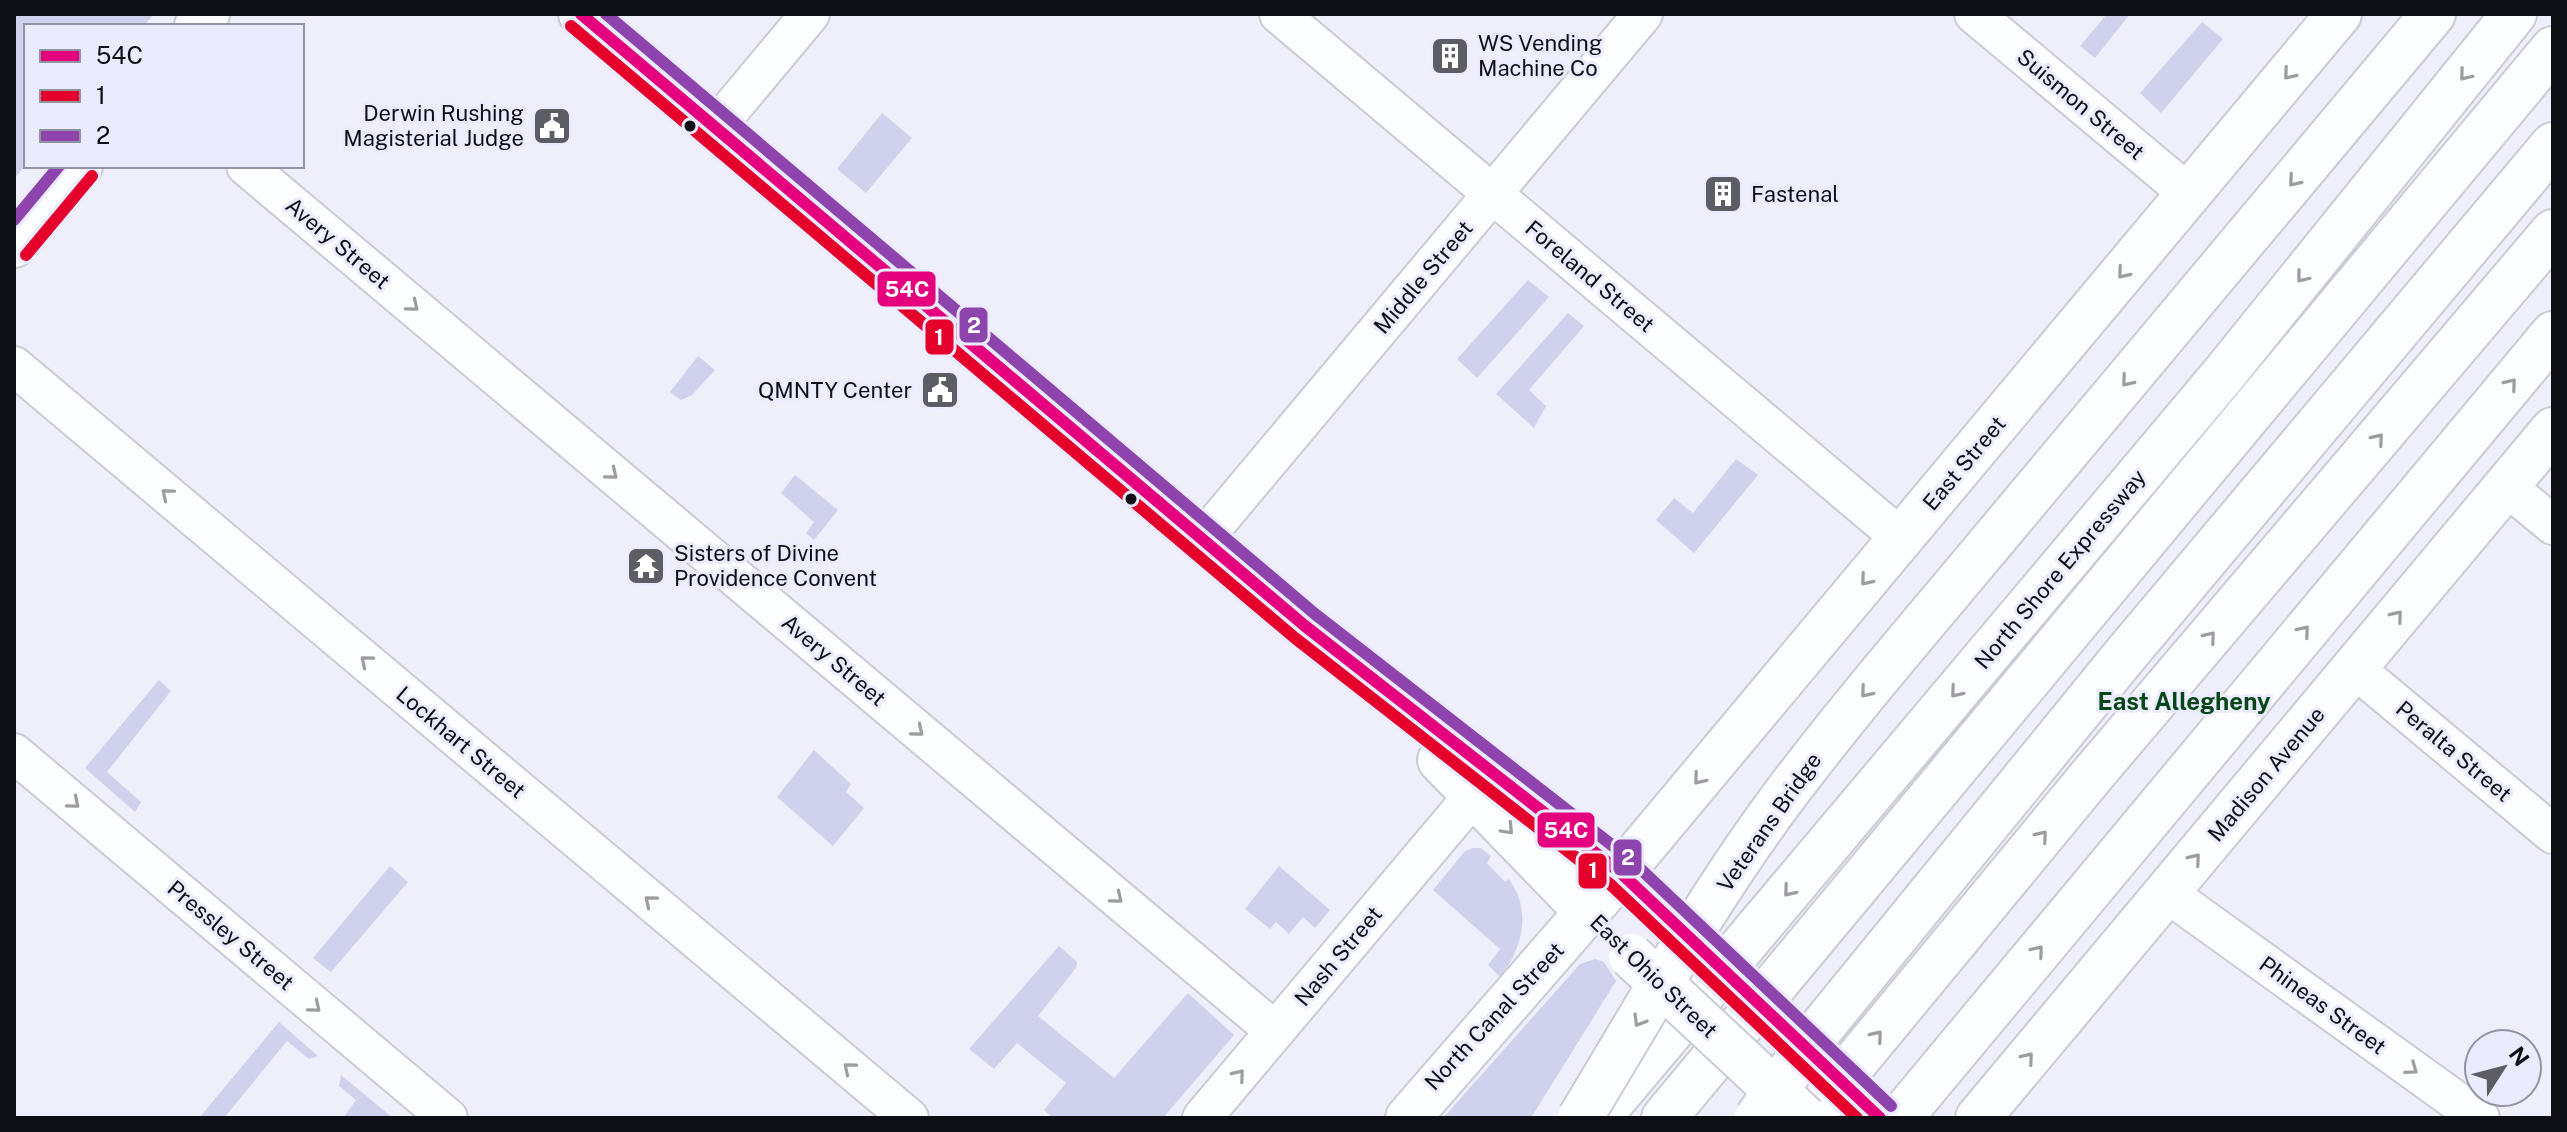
<svg xmlns="http://www.w3.org/2000/svg" width="2567" height="1132" viewBox="0 0 2567 1132" font-family="'Public Sans',sans-serif">
  <style>
    .green { fill: #d0d1ec }
    .lines { fill: none; stroke-linecap: round; stroke-linejoin: round }
    .minor-casing { stroke: #cbcbd5; stroke-width: 42 }
    .tertiary-casing { stroke: #cbcbd5; stroke-width: 48 }
    .secondary-casing { stroke: #cbcbd5; stroke-width: 48 }
    .primary-casing { stroke: #cbcbd5; stroke-width: 48 }
    .motorway-casing { stroke: #cbcbd5; stroke-width: 48 }
    .minor { stroke: #fcfdfe; stroke-width: 38 }
    .tertiary { stroke: #fcfdfe; stroke-width: 44 }
    .secondary { stroke: #fcfdfe; stroke-width: 44 }
    .primary { stroke: #fcfdfe; stroke-width: 44 }
    .motorway { stroke: #fcfdfe; stroke-width: 44 }
    .primary-bridge-casing { stroke: #cbcbd5; stroke-width: 48; stroke-linecap: butt }
    .motorway-bridge-casing { stroke: #cbcbd5; stroke-width: 48; stroke-linecap: butt }
    .primary-bridge { stroke: #fcfdfe; stroke-width: 44 }
    .motorway-bridge { stroke: #fcfdfe; stroke-width: 44 }
    .bus-1-casing { stroke: #eaebfe; stroke-width: 18 }
    .bus-2-casing { stroke: #eaebfe; stroke-width: 18 }
    .bus-3-casing { stroke: #eaebfe; stroke-width: 18 }
    .bus-1 { stroke: #e5007d; stroke-width: 12 }
    .bus-2 { stroke: #e4002b; stroke-width: 12 }
    .bus-3 { stroke: #8e44ad; stroke-width: 12 }
    .oneway { stroke: #9d9da1 }
    .bus-dot { fill: #0e0e15; stroke: #eaebfe; stroke-width: 3 }
    .labels { text-anchor: middle; stroke-width: 6; stroke-linejoin: round; paint-order: stroke }
    .poi-label { font-size: 22px; fill: #0e0e15; stroke: #eaebfe; text-anchor: start }
    .street-label { font-size: 22px; fill: #0e0e15; stroke: #eaebfe }
    .neighbourhood-label { font-size: 24px; font-weight: bold; fill: #044615; stroke: #eaebfe }
    .line-badge { stroke: #eaebfe; stroke-width: 3 }
    .badge-label { font-size: 22px; text-anchor: middle; font-weight: bold; fill: #fff }
  </style>
  <rect width="100%" height="100%" fill="#eeeffa"/>
  <path class="green" d="M14,14h140l-11,12h-117v139l-12,14z
    M2107,14h23l-35,44 -15,-12z
    M2202,22l21,17 -62,74 -21,-20z
    M882,113l30,25 -46,55 -29,-24z
    M1528,280l21,17 -72,81 -20,-19z
    M1568,313l16,13 -55,64 17,16 -12,22 -38,-34z
    M698,356l17,14 -23,25 -11,5 -11,-8z
    M1736,459l22,16 -64,78 -38,-33 18,-22 19,15z
    M795,475l43,35 -24,30 -8,-7 8,-11 -33,-29z
    M159,680l12,11 -64,81 34,30 -6,10 -50,-44z
    M814,750l37,34 -5,8 18,16 -31,38 -56,-49z
    M1473,848h8l10,8 -4,7 18,19 4,-3c23,32 14,69 -9,98l-12,-12 12,-16 -67,-59 32,-39z
    M390,866l18,16 -77,90 -18,-14z
    M1279,866l51,44 -15,18 -12,-11 -14,17 -13,-12 -6,7 -25,-20z
    M1059,946l18,16 -1,6 -38,48 76,62 74,-85 46,42 -71,83h-110l-9,-8 22,-27 -49,-40 -23,26 -25,-20z
    M1595,959l9,3 12,19 -85,137h-88l137,-154z
    M279,1022l39,34 -9,3 -22,-18 -63,77h-25z
    M341,1075l52,43h-50l13,-18 -17,-14z"/>
  <g class="lines">
    <defs>
      <path id="minor" d="M1279,14l622,524
        M1974,14l215,180
        M715,128l95,-114
        M246,166l1029,865
        M14,366l895,752
        M2506,486l47,39
        M1203,539l440,-525
        M2354,668l199,166
        M14,753l434,365
        M2167,893l313,225
        M1202,1118l272,-323"/>
      <path id="tertiary" d="M197,26l10,-12
        M14,245l66,-79"/>
      <path id="secondary" d="M581,14l724,612 316,247
        M1440,760l148,153"/>
      <path id="primary" d="M1461,1057l160,-184 718,-859
        M1978,1118l575,-688"/>
      <path id="motorway" d="M1988,546l445,-532
        M2126,654l427,-509
        M1408,1118l53,-61
        M1598,1118l625,-743 291,-361
        M1664,1118l889,-1069
        M1809,1118l284,-344 460,-542
        M1900,1118l653,-784"/>
    </defs>
    <use href="#minor" class="minor-casing"/>
    <use href="#tertiary" class="tertiary-casing"/>
    <use href="#secondary" class="secondary-casing"/>
    <use href="#primary" class="primary-casing"/>
    <use href="#motorway" class="motorway-casing"/>
    <use href="#minor" class="minor"/>
    <use href="#tertiary" class="tertiary"/>
    <use href="#secondary" class="secondary"/>
    <use href="#primary" class="primary"/>
    <use href="#motorway" class="motorway"/>
    <defs>
      <path id="primary-bridge" d="M1665,916l215,202
        M1631,956l174,162"/>
      <path id="motorway-bridge" d="M1580,1118c65,-107 126,-217 201,-318 65,-87 137,-170 207,-254
        M1757,1118l56,-80 313,-384"/>
    </defs>
    <use href="#primary-bridge" class="primary-bridge-casing"/>
    <use href="#motorway-bridge" class="motorway-bridge-casing"/>
    <use href="#primary-bridge" class="primary-bridge"/>
    <use href="#motorway-bridge" class="motorway-bridge"/>
    <defs>
      <path id="bus-1" d="M581,14l724,612 316,247 259,245"/>
      <path id="bus-2" d="M571,26l724,612 316,247 246,233
        M26,255l66,-79"/>
      <path id="bus-3" d="M606,14l709,600 316,246 260,246
        M14,220l45,-54"/>
    </defs>
    <use href="#bus-1" class="bus-1-casing"/>
    <use href="#bus-2" class="bus-2-casing"/>
    <use href="#bus-3" class="bus-3-casing"/>
    <use href="#bus-1" class="bus-1"/>
    <use href="#bus-2" class="bus-2"/>
    <use href="#bus-3" class="bus-3"/>
  </g>
  <defs><path id="oneway-chevron" d="M-2-3.5L2.5 0L-2 3.5" fill="none" stroke-width="1.6" stroke-linecap="round" stroke-linejoin="round" transform="scale(2)"/></defs>
  <g class="oneway">
    <use href="#oneway-chevron" transform="translate(2289 74) rotate(130)"/>
    <use href="#oneway-chevron" transform="translate(2465 75) rotate(129)"/>
    <use href="#oneway-chevron" transform="translate(2294 181) rotate(130)"/>
    <use href="#oneway-chevron" transform="translate(2123 273) rotate(130)"/>
    <use href="#oneway-chevron" transform="translate(2302 277) rotate(129)"/>
    <use href="#oneway-chevron" transform="translate(413 306) rotate(40)"/>
    <use href="#oneway-chevron" transform="translate(2127 381) rotate(130)"/>
    <use href="#oneway-chevron" transform="translate(2511 384) rotate(-50)"/>
    <use href="#oneway-chevron" transform="translate(2378 439) rotate(-50)"/>
    <use href="#oneway-chevron" transform="translate(612 474) rotate(40)"/>
    <use href="#oneway-chevron" transform="translate(167 494) rotate(-140)"/>
    <use href="#oneway-chevron" transform="translate(1866 580) rotate(130)"/>
    <use href="#oneway-chevron" transform="translate(2397 616) rotate(-50)"/>
    <use href="#oneway-chevron" transform="translate(2304 631) rotate(-50)"/>
    <use href="#oneway-chevron" transform="translate(2210 637) rotate(-50)"/>
    <use href="#oneway-chevron" transform="translate(366 661) rotate(-140)"/>
    <use href="#oneway-chevron" transform="translate(1866 692) rotate(130)"/>
    <use href="#oneway-chevron" transform="translate(1956 692) rotate(130)"/>
    <use href="#oneway-chevron" transform="translate(918 731) rotate(40)"/>
    <use href="#oneway-chevron" transform="translate(1699 779) rotate(130)"/>
    <use href="#oneway-chevron" transform="translate(74 803) rotate(40)"/>
    <use href="#oneway-chevron" transform="translate(1508 829) rotate(46)"/>
    <use href="#oneway-chevron" transform="translate(2042 836) rotate(-50)"/>
    <use href="#oneway-chevron" transform="translate(2195 859) rotate(-50)"/>
    <use href="#oneway-chevron" transform="translate(1789 891) rotate(130)"/>
    <use href="#oneway-chevron" transform="translate(1117 898) rotate(40)"/>
    <use href="#oneway-chevron" transform="translate(650 901) rotate(-140)"/>
    <use href="#oneway-chevron" transform="translate(2038 951) rotate(-50)"/>
    <use href="#oneway-chevron" transform="translate(315 1007) rotate(40)"/>
    <use href="#oneway-chevron" transform="translate(1639 1021) rotate(121)"/>
    <use href="#oneway-chevron" transform="translate(1877 1036) rotate(-50)"/>
    <use href="#oneway-chevron" transform="translate(2028 1058) rotate(-50)"/>
    <use href="#oneway-chevron" transform="translate(849 1068) rotate(-140)"/>
    <use href="#oneway-chevron" transform="translate(2412 1069) rotate(36)"/>
    <use href="#oneway-chevron" transform="translate(1239 1075) rotate(-50)"/>
  </g>
  <defs>
    <symbol id="building-square" viewBox="-11 -11 22 22"><rect x="-9" y="-9" width="18" height="18" rx="4" fill="#5c5d65" stroke="#eaebfe"/><path d="M-4-6H4V6H1V3H-1V6H-4ZM-2.5-4.3h1.7v1.8h-1.7ZM.8-4.3h1.7v1.8H.8ZM-2.5-1h1.7V.8h-1.7ZM.8-1h1.7V.8H.8Z" fill="#fff"/></symbol>
    <symbol id="civic-square" viewBox="-11 -11 22 22"><rect x="-9" y="-9" width="18" height="18" rx="4" fill="#5c5d65" stroke="#eaebfe"/><path d="M-.6-6.5H3V-4.5H.6V-3L4-1V1h2V6H-6V1h2V-1L-.6-3ZM-1.2 2.5V6h2.4V2.5Z" fill="#fff"/></symbol>
    <symbol id="temple-square" viewBox="-11 -11 22 22"><rect x="-9" y="-9" width="18" height="18" rx="4" fill="#5c5d65" stroke="#eaebfe"/><path d="M0-6L5-2H3V0L6.5 2.5H4V6H1.5V3h-3V6H-4V2.5H-6.5L-3 0V-2H-5Z" fill="#fff"/></symbol>
  </defs>
  <g fill-rule="evenodd">
    <use href="#building-square" x="1428" y="34" width="44" height="44"/>
    <use href="#civic-square" x="530" y="104" width="44" height="44"/>
    <use href="#building-square" x="1701" y="172" width="44" height="44"/>
    <use href="#civic-square" x="918" y="368" width="44" height="44"/>
    <use href="#temple-square" x="624" y="544" width="44" height="44"/>
  </g>
  <g class="bus-dot">
    <circle cx="690" cy="126" r="7"/>
    <circle cx="1131" cy="499" r="7"/>
  </g>
  <g class="labels">
    <g class="poi-label">
      <text x="1478" y="51">WS Vending<tspan x="1478" dy="25">Machine Co</tspan></text>
      <text x="524" y="121" text-anchor="end">Derwin Rushing<tspan x="524" dy="25">Magisterial Judge</tspan></text>
      <text x="1751" y="202">Fastenal</text>
      <text x="912" y="398" text-anchor="end">QMNTY Center</text>
      <text x="674" y="561">Sisters of Divine<tspan x="674" dy="25">Providence Convent</tspan></text>
    </g>
    <g class="street-label">
      <text transform="translate(2081 104) rotate(40)" y="8">Suismon Street</text>
      <text transform="translate(338 243) rotate(40)" y="8">Avery Street</text>
      <text transform="translate(1590 276) rotate(40)" y="8">Foreland Street</text>
      <text transform="translate(1423 277) rotate(-50)" y="8">Middle Street</text>
      <text transform="translate(1964 463) rotate(-50)" y="8">East Street</text>
      <text transform="translate(2060 569) rotate(-50)" y="8">North Shore Expressway</text>
      <text transform="translate(834 660) rotate(40)" y="8">Avery Street</text>
      <text transform="translate(461 742) rotate(40)" y="8">Lockhart Street</text>
      <text transform="translate(2454 751) rotate(40)" y="8">Peralta Street</text>
      <text transform="translate(2266 774) rotate(-50)" y="8">Madison Avenue</text>
      <text transform="translate(1769 822) rotate(-55)" y="8">Veterans Bridge</text>
      <text transform="translate(231 935) rotate(40)" y="8">Pressley Street</text>
      <text transform="translate(1338 956) rotate(-50)" y="8">Nash Street</text>
      <text transform="translate(1654 976) rotate(44)" y="8">East Ohio Street</text>
      <text transform="translate(2323 1005) rotate(36)" y="8">Phineas Street</text>
      <text transform="translate(1494 1016) rotate(-47)" y="8">North Canal Street</text>
    </g>
    <g class="neighbourhood-label">
      <text x="2184" y="710">East Allegheny</text>
    </g>
  </g>
  <g class="line-badge">
    <rect x="876" y="270" width="61" height="38" rx="8" fill="#e5007d"/>
    <rect x="958" y="306" width="31" height="38" rx="8" fill="#8e44ad"/>
    <rect x="924" y="318" width="31" height="38" rx="8" fill="#e4002b"/>
    <rect x="1536" y="811" width="60" height="38" rx="8" fill="#e5007d"/>
    <rect x="1612" y="838" width="31" height="39" rx="8" fill="#8e44ad"/>
    <rect x="1577" y="852" width="31" height="38" rx="8" fill="#e4002b"/>
  </g>
  <g class="badge-label">
    <text x="907" y="297">54C</text>
    <text x="974" y="333">2</text>
    <text x="939" y="345">1</text>
    <text x="1566" y="838">54C</text>
    <text x="1628" y="865">2</text>
    <text x="1593" y="878">1</text>
  </g>
  <rect width="2567" height="1132" fill="none" stroke="#0e0e15" stroke-width="32"/>
  <rect x="24" y="24" width="280" height="144" fill="#eaebfe" stroke="#9293a1" stroke-width="2"/>
  <rect x="40" y="50" width="40" height="12" fill="#e5007d" stroke="#9293a1" stroke-width="2"/>
  <text x="96" y="64" font-size="24" fill="#0e0e15">54C</text>
  <rect x="40" y="90" width="40" height="12" fill="#e4002b" stroke="#9293a1" stroke-width="2"/>
  <text x="96" y="104" font-size="24" fill="#0e0e15">1</text>
  <rect x="40" y="130" width="40" height="12" fill="#8e44ad" stroke="#9293a1" stroke-width="2"/>
  <text x="96" y="144" font-size="24" fill="#0e0e15">2</text>
  <g transform="translate(2503 1068) rotate(54)"><circle r="38" fill="#eaebfe" stroke="#9293a1" stroke-width="2"/>
  <path d="M0-6L14 30L0 20L-14 30Z" fill="#5c5d65"/>
  <text y="-12" font-size="22" font-weight="bold" text-anchor="middle" fill="#0e0e15">N</text>
  </g>
</svg>
